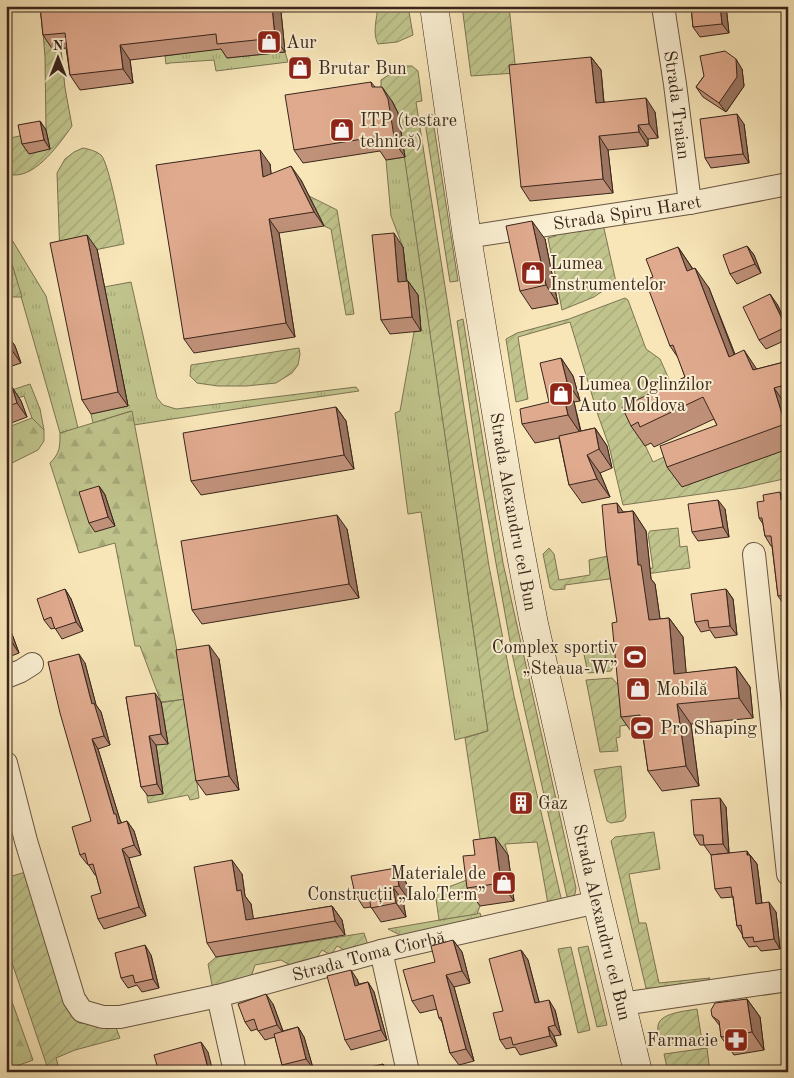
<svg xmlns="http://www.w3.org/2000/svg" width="794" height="1078" viewBox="0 0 794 1078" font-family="'Old Standard TT',serif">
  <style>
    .grass { fill: url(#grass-tufts); stroke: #7c7454 }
    .forest { fill: url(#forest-firs); stroke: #7c7454 }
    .garden { fill: url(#garden-furrows); stroke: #7c7454 }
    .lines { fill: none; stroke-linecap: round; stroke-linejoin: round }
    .minor-casing { stroke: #685542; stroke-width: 24 }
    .secondary-casing { stroke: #38251b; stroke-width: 29 }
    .minor { stroke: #faefd2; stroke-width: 22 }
    .secondary { stroke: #faefd2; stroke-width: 28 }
    .wall { fill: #c1927a; stroke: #38251b }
    .shaded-wall { fill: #9d7763; stroke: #38251b }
    .building { fill: #e0aa8e; stroke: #38251b }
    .labels { text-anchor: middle; stroke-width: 4; stroke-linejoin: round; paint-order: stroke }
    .poi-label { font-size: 18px; fill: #38251b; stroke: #faefd2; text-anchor: start }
    .street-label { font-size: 18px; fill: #38251b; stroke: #faefd2 }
  </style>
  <defs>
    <pattern id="grass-tufts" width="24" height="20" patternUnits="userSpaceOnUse" patternTransform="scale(1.25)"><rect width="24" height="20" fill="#c0c48c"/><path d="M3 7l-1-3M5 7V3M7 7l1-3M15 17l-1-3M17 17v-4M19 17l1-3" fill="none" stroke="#a6a878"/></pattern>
    <pattern id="forest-firs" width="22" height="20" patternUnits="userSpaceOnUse" patternTransform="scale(1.25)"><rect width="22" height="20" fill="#c0c48c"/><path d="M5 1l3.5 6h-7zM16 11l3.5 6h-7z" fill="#a6a878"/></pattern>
    <pattern id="garden-furrows" width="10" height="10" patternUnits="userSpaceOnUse" patternTransform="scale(1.25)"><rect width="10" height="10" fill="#c0c48c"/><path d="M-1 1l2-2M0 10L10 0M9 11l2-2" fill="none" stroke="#a6a878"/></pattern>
  </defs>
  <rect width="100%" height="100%" fill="#f8e6b9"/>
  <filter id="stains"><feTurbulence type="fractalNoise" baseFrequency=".004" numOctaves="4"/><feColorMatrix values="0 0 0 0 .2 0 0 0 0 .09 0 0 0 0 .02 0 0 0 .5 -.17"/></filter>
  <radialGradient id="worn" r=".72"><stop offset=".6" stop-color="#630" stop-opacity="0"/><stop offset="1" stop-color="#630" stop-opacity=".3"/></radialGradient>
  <path class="grass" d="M196,6l31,52 58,-6 3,10 -72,9 -2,-11 -44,3 -4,1 -1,-8 36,-5z
    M405,157l83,574 -33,9 -34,-228 -13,2 -13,-101 5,-2 14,-79 7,-1 -3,-36 -10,1 -5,-49 -12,-31 -5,-56z
    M6,230l40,66 32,132 -18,5 -54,-189z
    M131,282l26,116 6,7 13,4 180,-22 3,4 -97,14 -128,20 -3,-14 -38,12 -2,-9 37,-8 -24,-119z
    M30,384l10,25 4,21 -12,-12 -8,-22 -18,6v-10z
    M480,913l2,6 -80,17 -14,-7z"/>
  <path class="forest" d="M132,411l54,288 -25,3 -21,-56h-5l-20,-103 -36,10 -29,-90c10,-10 10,-16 10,-30z
    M32,418l12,12v11l-6,9 -32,16v-38z
    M6,985l27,75 -27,10z"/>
  <path class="garden" d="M41,6l12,43h8l4,39 7,38c-12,17 -35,50 -58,49 -3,0 -5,-2 -8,-2v-34l40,-9 -1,-73z
    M378,6h30l5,29 -16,7 -19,2c-6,-11 -1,-26 0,-38z
    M462,6h47l7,67 -45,3z
    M403,66h9l6,5 4,30 -6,1 73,464 25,130 48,206 -14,2 -11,-62 -32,2 3,11 -32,20 4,31 -3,8 -38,6 -4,-28 32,-12 14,-35 -16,-107 23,-7 -90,-618 -17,-17v-16z
    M432,114l26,167 -8,1 -26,-166z
    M83,148c6,1 13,3 18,7 8,8 20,74 23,89l-64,13 -3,-84 8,-14 9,-7z
    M309,196l28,14 17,104 -8,1 -15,-86 -7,-3z
    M603,224l13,58 -22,15 -32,13 -14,-72 8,-2 -1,-4z
    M6,244l16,53h-16z
    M625,298l3,2 18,49 14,10 13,29 -36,40 16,34 11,-5 124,-33v54l-45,10 -120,17 -14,-59 -11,-31 -28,-93 -52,15 10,62 -12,3 -10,-63 11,-6 52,-14z
    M463,319l40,244 73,325 -1,6 -7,7 -55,-243 -35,-195 -21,-142z
    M299,348l1,6 -2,11 -6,8 -16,10 -30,3h-28l-21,-3 -7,-7 1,-11z
    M678,528l2,19 7,-1 3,22 -125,17v4l-11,1 -4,-2 -7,-34 6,-6 5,6 5,26 31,-5 -1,-15 19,-4 3,18 42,-6 -5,-34 2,-3z
    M617,645v13l-6,13 -23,2 -5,-23z
    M612,678l9,10 4,1 3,36 -8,1v11l-4,1 2,13 -18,1 -14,-72z
    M186,699l13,99 -9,2 -2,-5 -40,8 -15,-96z
    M621,766l5,51 -3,4 -12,2 -4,-2 -13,-51z
    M654,832l6,37 -31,5 10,49h7l13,60 51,-5 -7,6 -34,6 -23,-2 -35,-147 4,-4z
    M29,871l45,146 5,6 36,2 5,13 -45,12 -19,8 4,14h-11l-43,-127v-67z
    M364,933l5,15 -19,5 -13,-7 -6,9 -9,-5 -7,10 -25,5 -9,-5 -26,5 -4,12 -33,9 -6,-1 -4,-21 8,-7z
    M588,946l19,79 -10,2 -19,-79z
    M571,947l19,83 -12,3 -20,-84z
    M697,1009l5,32 -40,6c-2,-7 -5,-14 -4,-21 1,-13 28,-15 39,-17z
    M707,1048l3,24h-42l-4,-18z"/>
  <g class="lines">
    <defs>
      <g id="minor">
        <path id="s1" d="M663,6l12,78 15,119"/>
        <path id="s2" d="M467,237l223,-34 98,-19"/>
        <path d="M754,554l34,320"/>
        <path d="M6,677l15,-6 11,-7"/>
        <path id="s3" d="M6,763l20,78 48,158 8,12 21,6h17l98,-21 163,-45 216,-49"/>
        <path d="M381,951l27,121"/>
        <path d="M218,996l17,76"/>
        <path d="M622,1004l166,-24"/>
      </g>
      <g id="secondary">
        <path id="s4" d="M434,6l33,231 44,265 23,122 63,278 41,170"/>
      </g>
    </defs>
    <use href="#minor" class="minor-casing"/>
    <use href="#secondary" class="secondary-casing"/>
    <use href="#minor" class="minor"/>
    <use href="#secondary" class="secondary"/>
  </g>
  <path class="wall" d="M40,6h301l-60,6 4,40 -58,6 -6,-9 -91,11 3,23 -53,7 -10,-15 -4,-27 -13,2 -10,-15z
    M691,6h35l3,27 -29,4 -7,-10z
    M591,57l10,13 3,32 51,10 3,26 -10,1v7l-40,4 5,43 -83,8 -9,-14z
    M742,69l2,17 -18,26 -23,-15 -7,-10 8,-11z
    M371,82l4,5 17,14 6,12 7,44 -19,3 -6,-9 -77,12 -9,-13z
    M40,121l6,9 4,19 -21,5 -7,-10z
    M744,124l5,39 -38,5 -6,-10z
    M270,164l1,10 30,6 23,46 -45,7 16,104 -101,16 -10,-14z
    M545,239l13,65 -26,5 -12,-18z
    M747,246l7,9 7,18 -24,11 -7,-10z
    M403,247l4,34h1l10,14 3,36 -31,3 -9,-14z
    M678,247l15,22 16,19 26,66 22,15 31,-8v88l-106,38 -15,-20 50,-42 -3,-6 -60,28 -3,-4 -6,3 -14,-20 54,-49 -6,-18 -9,-13 -17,-69z
    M97,249l31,157 -37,8 -9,-14z
    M777,304l11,23v12l-22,10 -7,-9z
    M6,333l9,13 6,17 -15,5z
    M561,358l12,18 7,25 -6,1 7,29 14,-3 12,18 5,22 -12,5 10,24 -28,6 -13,-18 -10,-47 -24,5 -13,-19 27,-22z
    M12,387l9,14 6,16 -21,8v-36z
    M336,407l10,14 8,48 -153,26 -10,-14z
    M99,486l6,9 10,31 -20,6 -6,-9z
    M785,499h3v106l-3,1 -7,-10 -6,-50h-1l-6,-10 -2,-12 -4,-6z
    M725,509l4,28 -31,4 -6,-9z
    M633,511l13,20 5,48 4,5 5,35 9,-1 14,19 3,36 50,-6 14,20 3,31 -62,6 8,62 -37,5 -14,-20 -5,-35 -8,1 -14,-20 2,-205z
    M347,529l12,69 -157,26 -10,-14z
    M65,589l6,10 12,32 -21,8 -7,-11 -4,1 -7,-9z
    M726,589l7,10 4,36 -22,3 -5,-8 -9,2 -6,-10z
    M6,623l3,3 10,27 -13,5z
    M219,659l20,131 -33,5 -10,-14z
    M85,663l11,42 5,7 9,33 -12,4 22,71 2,3 5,-2 7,10 7,24 -12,3 17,58 -42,13 -6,-10 3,-26 -5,-18h-1l-7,-11h-1l-7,-9 11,-34z
    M126,697l35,5 7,42 -12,1 7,49 -15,2 -7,-9z
    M726,807l3,46 21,2 7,9 5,39 14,9 4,37 -19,2 -4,-5 -8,1 -6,-9 -1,-4 -5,-8 -4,-28v-1l-12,1 -6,-9 14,-36 -18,2 -7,-10h-4l-6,-10z
    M508,855l6,46 -34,5 -13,-18z
    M242,874l3,22 6,8 2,15 79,-13 10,14 3,15 -129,22 -9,-14z
    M406,882l3,18 -6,1 3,16 -25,5 -10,-15 -7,1 -9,-14z
    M453,940l9,12 8,31 -16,4 20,74 -15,4 -9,-12 -8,-31 -3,-4 -2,-9 -17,4 -8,-12 23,-39z
    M521,950l7,10 11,42 16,8 6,25 -7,1 3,10 -37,9 -5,-8 -9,2 -6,-9 3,-29z
    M151,955l8,33 -17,4 -5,-7 -9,3 -7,-10z
    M357,979l2,5 9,-2 6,10 13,48 -36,10 -6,-10z
    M747,999l13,18 4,33 -30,5 -13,-18 -1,-11 -8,-10z
    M273,1004l10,27 15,-4 6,10 9,31 -14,4h-12l-5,-7 -7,-28 -10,3 -8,-11 -6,2 -6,-9z"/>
  <path class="shaded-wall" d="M272,6h5l4,6 4,40 -10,-14z
    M720,6h6l3,27 -7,-9z
    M120,45l10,15 3,23 -10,-14z
    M591,57l10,13 4,47 -9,-14z
    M736,59l6,10 2,17 -18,26 -7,-9z
    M382,87l10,14 6,12 7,44 -10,-14z
    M646,98l9,14 3,26 -9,-14z
    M737,114l7,10 5,39 -6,-9z
    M40,121l6,9 4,19 -6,-9z
    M638,125l10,14v7l-9,-14z
    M599,136l9,14 5,43 -10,-14z
    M260,150l10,14 3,27 -10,-14z
    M291,166l10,14 23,46 -10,-14z
    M269,219l10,14 16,104 -9,-14z
    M532,221l13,18 13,65 -12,-19z
    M394,233l9,14 5,49 -10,-14z
    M87,235l10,14 31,157 -10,-14z
    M747,246l7,9 7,18 -6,-9z
    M678,247l14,21 9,24 -14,-21z
    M695,268l14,20 34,90 -14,-21z
    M408,281l10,14 3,36 -9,-14z
    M770,294l7,10 11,23v3z
    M6,333l9,13 6,17 -10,-14z
    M744,350l14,21 -5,-1z
    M561,358l12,18 7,25 -13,-19z
    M561,384l13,18 7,32 -13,-19z
    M12,387l9,14 6,16 -10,-14z
    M774,388l14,20v19l-3,-3z
    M336,407l10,14 8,48 -10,-14z
    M595,428l12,18 5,22 -13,-19z
    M587,455l13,18 10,24 -13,-18z
    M99,486l6,9 10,31 -7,-9z
    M780,492l7,10 -6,-2z
    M718,500l7,9 4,28 -6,-10z
    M617,503l14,20 -13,-10z
    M633,511l13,20 5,48 4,5 8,55 -14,-19 -11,-55z
    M337,515l10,14 12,69 -10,-14z
    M65,589l6,10 12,32 -7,-9z
    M726,589l7,10 4,36 -7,-9z
    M669,618l14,19 5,56 -14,-19z
    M6,623l3,3 10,27 -6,-9 -7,-17z
    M209,645l10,14 20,131 -10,-14z
    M79,654l6,9 11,42 5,7 9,33 -6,-9 -12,-32z
    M736,667l14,20 3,31 -14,-20z
    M155,693l6,9 7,42 -7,-10z
    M677,704l14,20 8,62 -13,-20z
    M149,736l7,9 7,49 -6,-10z
    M92,739l6,10 22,71 2,4h-4l-4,-10z
    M720,798l6,9 3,46 -6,-9z
    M127,821l7,10 7,24 -7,-10z
    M495,837l13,18 6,46 -13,-18z
    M122,849l7,9 17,58 -7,-9z
    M747,851l4,6 -1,-2 7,9 6,49 -7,-9z
    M232,860l10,14 3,22 6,8 5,30 -10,-14 -9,-29z
    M396,868l10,14 3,18 -10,-14z
    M393,887l10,14 3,16 -10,-14z
    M769,902l7,10 4,37 -6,-10z
    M332,906l10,14 3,15 -10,-14z
    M453,940l9,12 8,31 -8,-12z
    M145,945l6,10 8,33 -6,-9z
    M521,950l7,10 14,53 -7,-10z
    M351,970l6,9 5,16 -7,-9z
    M446,975l8,12 20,74 -8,-12z
    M368,982l6,10 13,48 -6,-10z
    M266,994l7,10 11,30 -7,-9z
    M747,999l13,18 4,33 -12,-18z
    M549,1000l6,10 6,25 -6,-10z
    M298,1027l6,10 9,31 -7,-9z
    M548,1027l6,9 3,10 -7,-10z
    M201,1042l7,10 5,20h-4z
    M383,1064l5,8h-3z"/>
  <path class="building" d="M40,6h232l3,32 -58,6 -1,-10 -96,11 3,24 -53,6 -5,-42 -22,2z
    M691,6h29l2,18 -29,3z
    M725,51l11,8 1,18 -18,26 -23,-16 8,-11 -4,-20z
    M591,57l5,46 50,-5 3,26 -11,1 1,7 -40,4 4,43 -82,8 -12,-122z
    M371,82l1,5h10l6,12 7,44 -18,3 -2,-9 -81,13 -9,-55z
    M737,114l6,40 -38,4 -5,-39z
    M40,121l4,19 -22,4 -4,-19z
    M260,150l3,27 28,-11 23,46 -45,7 17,104 -102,16 -28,-174z
    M532,221l14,64 -26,6 -14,-65z
    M394,233l4,49 10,-1 4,36 -31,3 -9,-85z
    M87,235l31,157 -36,8 -32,-157z
    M747,246l8,18 -25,10 -7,-19z
    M678,247l9,24 8,-3 34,89 15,-7 9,20 35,-9v23l-14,4 11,36 -118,43 -7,-21 57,-21 -14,-28 -63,30 -2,-5 -7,4 -9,-19 63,-30 -12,-32 -3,1 -25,-66 8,-3 -7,-18z
    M770,294l16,33 -27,13 -16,-33z
    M6,334l5,15 -5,2z
    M561,358l6,24 -6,2 7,31 -46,9 -2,-15 29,-7 -9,-39z
    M12,387l5,16 -11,4v-18z
    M336,407l8,48 -153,26 -8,-48z
    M595,428l4,21 -12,6 10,24 -28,6 -10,-49z
    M99,486l9,31 -19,6 -10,-31z
    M780,492l1,8 7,-1v96l-10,1 -7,-60h-6l-3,-18h-3l-2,-16 7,-1 -1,-6z
    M718,500l5,27 -31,5 -4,-28z
    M617,503l1,10 15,-2 5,54h3l8,55 20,-2 5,56 62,-7 3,31 -62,6 9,62 -38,5 -8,-56 -19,2 -9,-94 5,-1 -11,-72 -4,-45z
    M337,515l12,69 -157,26 -11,-69z
    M65,589l11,33 -21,7 -4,-12 -7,3 -7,-21z
    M726,589l4,37 -21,2 -1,-8 -13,2 -4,-28z
    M6,627l7,17 -7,2z
    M209,645l20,131 -33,5 -20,-131z
    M79,654l13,50 2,-1 10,33 -12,3 22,75h2l2,10 9,-3 7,24 -12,4 17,58 -41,12 -7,-23 10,-3 -8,-29 -5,1 -3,-12 -5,2 -8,-28 19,-6 -31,-108 -12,-51z
    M155,693l6,41 -12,2 8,48 -16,3 -15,-90z
    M720,798l3,46 -19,1 -1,-10h-9l-3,-35z
    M495,837l6,46 -34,5 -4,-32 12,-1 -2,-15z
    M747,851v4h3l6,49 13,-2 5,37 -20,3 -1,-5 -10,1 -2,-13 -4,1 -4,-30h-1l-1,-9 -16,2 -4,-34z
    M232,860l5,31 4,-1 5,30 86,-14 3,15 -128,22 -13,-76z
    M396,868l3,18 -6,1 3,16 -25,5 -3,-17 -13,3 -4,-18z
    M453,940l9,31 -16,4 20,74 -16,4 -9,-36 -2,1 -6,-23 -21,6 -9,-31 32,-8 -4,-16z
    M145,945l8,34 -18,4 -2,-8 -12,3 -6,-25z
    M521,950l14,53 14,-3 6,25 -7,2 2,9 -37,9 -2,-8 -11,3 -7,-27 10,-2 -14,-52z
    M351,970l4,16 13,-4 13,48 -36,10 -18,-64z
    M266,994l11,31 -19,6 -4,-12 -9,3 -7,-18z
    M747,999l5,33 -31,5 -2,-16 -7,-5 -1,-6 4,-7z
    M298,1027l8,32 -24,6 -8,-31z
    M201,1042l8,30h-50l-5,-17z
    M383,1064l2,8 -32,-1z
    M458,1069l1,3h-10z"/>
  <defs>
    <symbol id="shop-square" viewBox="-11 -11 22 22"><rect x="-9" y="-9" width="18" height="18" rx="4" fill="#8f2418" stroke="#faefd2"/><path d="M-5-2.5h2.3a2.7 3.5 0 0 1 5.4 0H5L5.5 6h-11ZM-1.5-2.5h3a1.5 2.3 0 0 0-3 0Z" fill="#fff"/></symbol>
    <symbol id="stadium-square" viewBox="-11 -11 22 22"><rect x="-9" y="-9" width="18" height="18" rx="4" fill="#8f2418" stroke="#faefd2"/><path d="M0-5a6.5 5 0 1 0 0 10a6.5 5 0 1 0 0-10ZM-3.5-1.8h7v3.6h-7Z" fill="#fff"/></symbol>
    <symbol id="building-square" viewBox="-11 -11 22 22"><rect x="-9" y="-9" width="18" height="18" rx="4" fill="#8f2418" stroke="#faefd2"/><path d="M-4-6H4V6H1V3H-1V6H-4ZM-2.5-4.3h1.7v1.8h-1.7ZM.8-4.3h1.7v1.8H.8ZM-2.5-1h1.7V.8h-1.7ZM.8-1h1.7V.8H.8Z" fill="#fff"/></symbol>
    <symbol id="pharmacy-square" viewBox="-11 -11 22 22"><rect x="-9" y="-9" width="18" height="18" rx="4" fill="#8f2418" stroke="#faefd2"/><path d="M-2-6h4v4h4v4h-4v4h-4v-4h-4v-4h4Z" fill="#fff"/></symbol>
  </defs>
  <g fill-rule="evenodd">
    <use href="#shop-square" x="255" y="28" width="28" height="28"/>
    <use href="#shop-square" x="286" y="54" width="28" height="28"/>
    <use href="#shop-square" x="328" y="116" width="28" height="28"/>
    <use href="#shop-square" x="519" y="259" width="28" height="28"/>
    <use href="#shop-square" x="547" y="380" width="28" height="28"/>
    <use href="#stadium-square" x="621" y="643" width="28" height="28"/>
    <use href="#shop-square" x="624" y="675" width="28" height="28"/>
    <use href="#stadium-square" x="628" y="714" width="28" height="28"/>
    <use href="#building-square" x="507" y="789" width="28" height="28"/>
    <use href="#shop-square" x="490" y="869" width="28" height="28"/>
    <use href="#pharmacy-square" x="722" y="1026" width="28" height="28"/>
  </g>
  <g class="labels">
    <g class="poi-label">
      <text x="286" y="48">Aur</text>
      <text x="318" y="74">Brutar Bun</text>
      <text x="360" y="126">ITP (testare<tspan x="360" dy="21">tehnică)</tspan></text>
      <text x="550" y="269">Lumea<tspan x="550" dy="21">Instrumentelor</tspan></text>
      <text x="578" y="390">Lumea Oglinzilor<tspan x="578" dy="21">Auto Moldova</tspan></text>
      <text x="618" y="653" text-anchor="end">Complex sportiv<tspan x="618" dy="21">„Steaua-W”</tspan></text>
      <text x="656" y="695">Mobilă</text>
      <text x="660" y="734">Pro Shaping</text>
      <text x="538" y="809">Gaz</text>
      <text x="486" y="879" text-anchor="end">Materiale de<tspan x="486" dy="21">Construcții „IaloTerm”</tspan></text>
      <text x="718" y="1046" text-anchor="end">Farmacie</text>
    </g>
    <g class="street-label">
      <text dy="6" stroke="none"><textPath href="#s1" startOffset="100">Strada Traian</textPath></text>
      <text dy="6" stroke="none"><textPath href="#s2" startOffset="162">Strada Spiru Haret</textPath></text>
      <text dy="6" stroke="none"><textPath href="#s4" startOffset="512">Strada Alexandru cel Bun</textPath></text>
      <text dy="6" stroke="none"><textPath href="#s4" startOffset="932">Strada Alexandru cel Bun</textPath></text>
      <text dy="6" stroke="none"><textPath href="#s3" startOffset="555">Strada Toma Ciorbă</textPath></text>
    </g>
  </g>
  <rect width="794" height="1078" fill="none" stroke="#f8e6b9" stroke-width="25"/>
  <rect x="8" y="8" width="779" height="1063" fill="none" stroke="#38251b" stroke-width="2.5"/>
  <rect x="12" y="12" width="769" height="1053" fill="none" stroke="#38251b"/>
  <g transform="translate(58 58)" stroke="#faefd2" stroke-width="4" paint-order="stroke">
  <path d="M0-4L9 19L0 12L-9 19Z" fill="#38251b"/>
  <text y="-8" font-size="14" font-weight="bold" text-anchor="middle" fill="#38251b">N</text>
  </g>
  <rect width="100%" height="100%" filter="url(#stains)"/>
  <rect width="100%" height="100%" fill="url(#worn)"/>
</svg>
